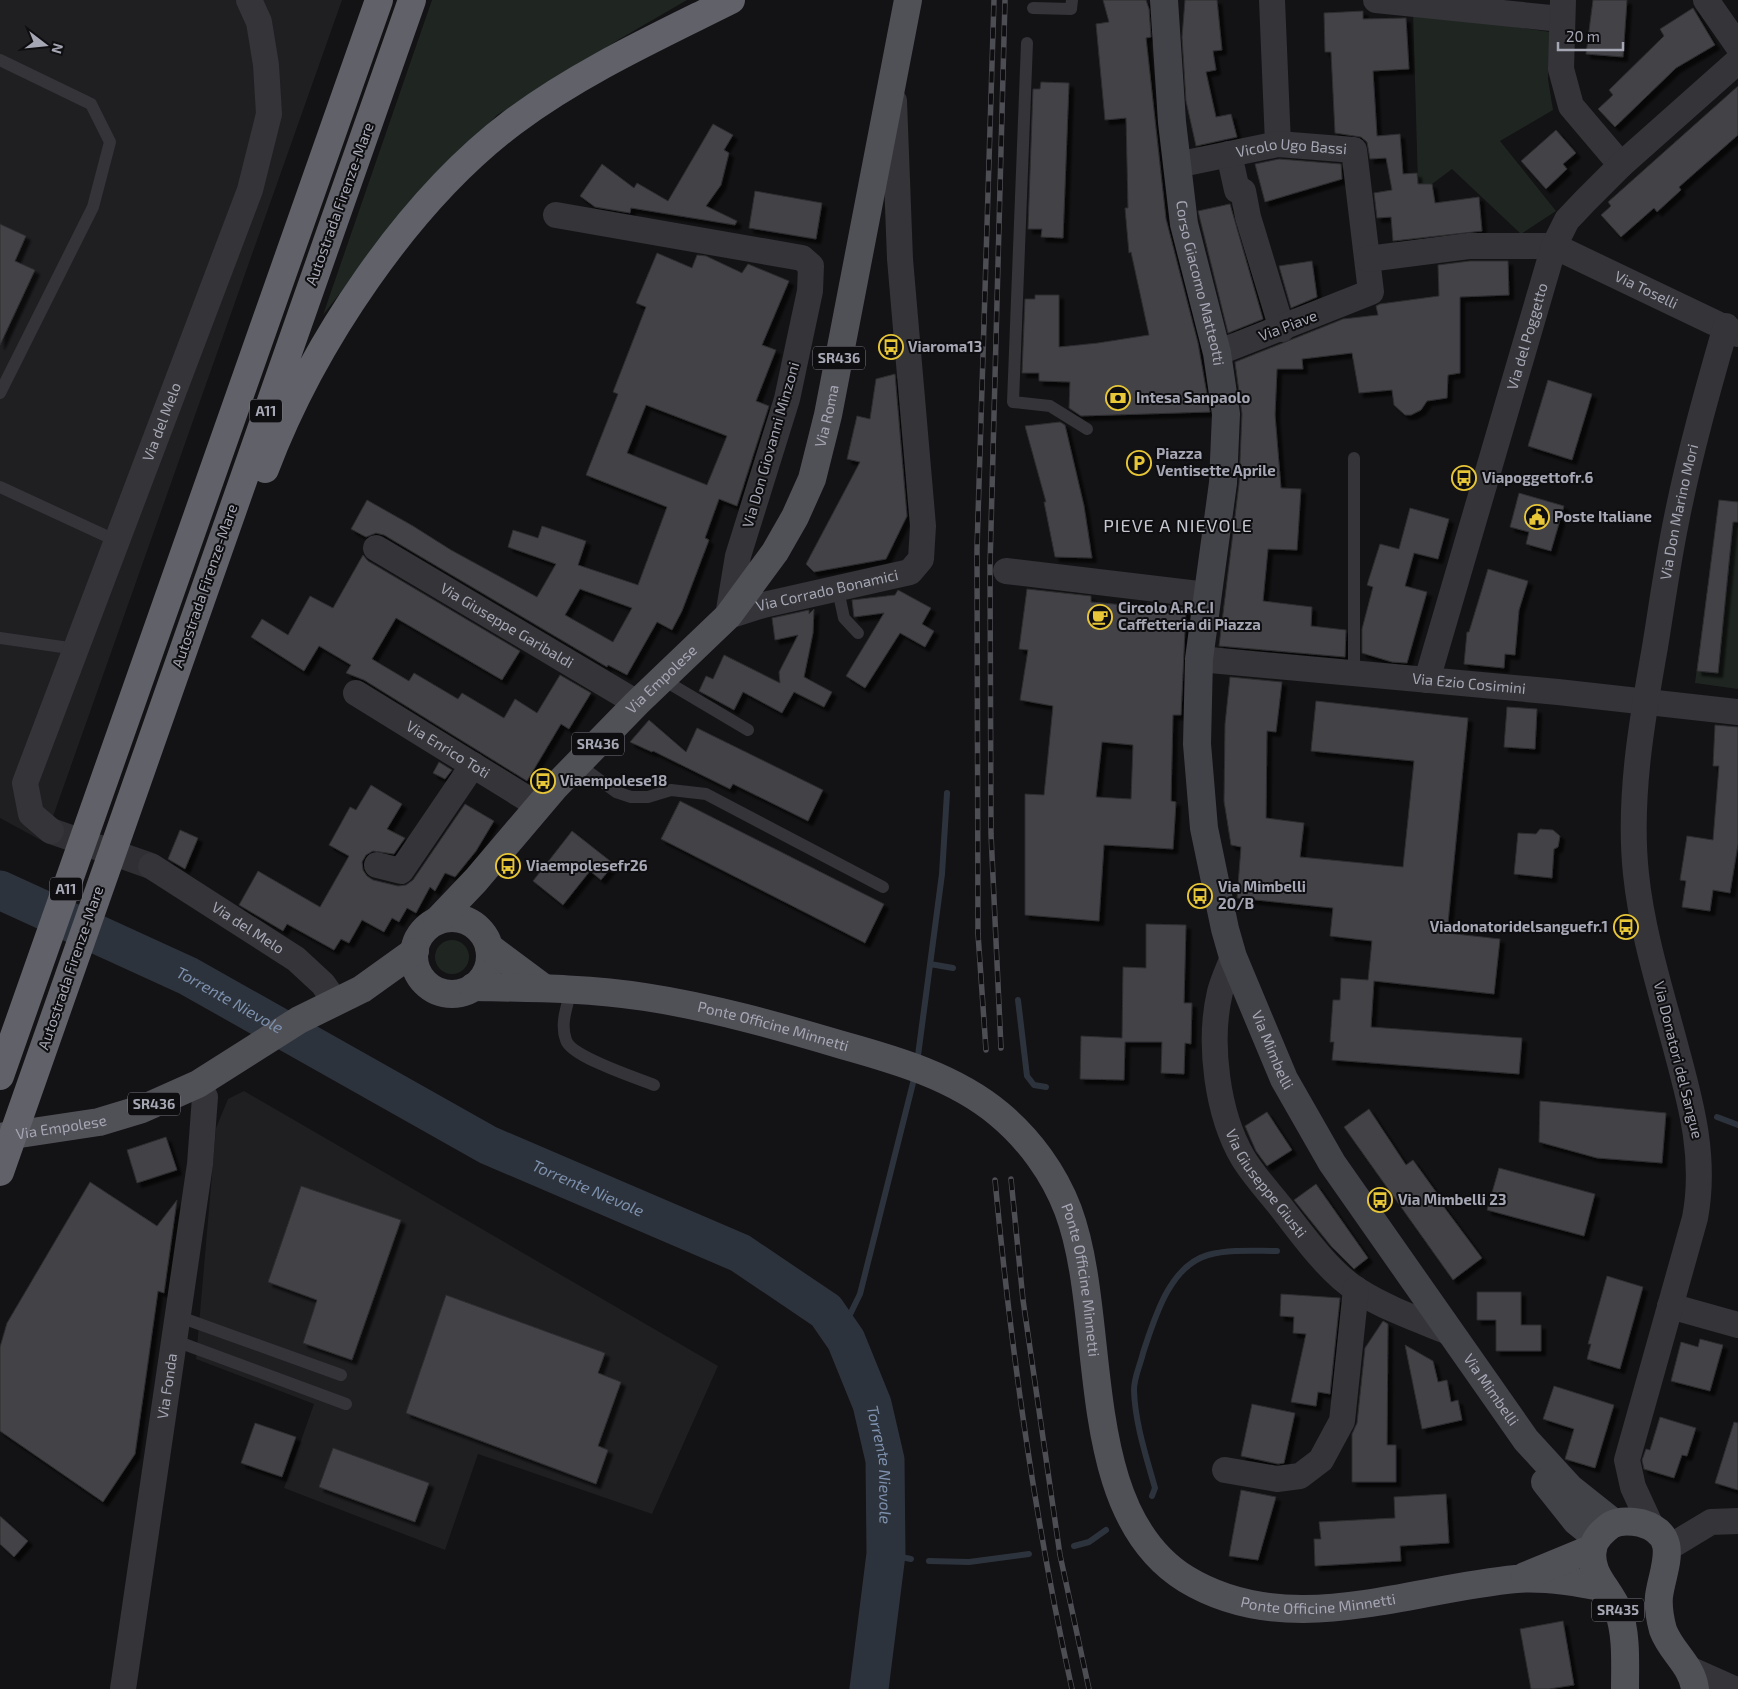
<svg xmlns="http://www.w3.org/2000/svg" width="1738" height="1689" viewBox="0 0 1738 1689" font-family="'Exo 2',sans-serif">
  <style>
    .built { fill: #1f1e21 }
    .green { fill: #1f2621 }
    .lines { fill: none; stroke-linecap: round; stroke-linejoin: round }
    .stream { stroke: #2d333c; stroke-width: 6 }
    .river { stroke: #2d333c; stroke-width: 39 }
    .building { fill: #424247; stroke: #2d2d30; fill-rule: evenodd; filter: url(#shadow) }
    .minor-tunnel { stroke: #303034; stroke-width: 26; stroke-dasharray: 26 13; stroke-linecap: butt }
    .service { stroke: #343439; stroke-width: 12 }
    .minor { stroke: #343439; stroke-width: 26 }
    .secondary { stroke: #424249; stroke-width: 28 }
    .primary { stroke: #505057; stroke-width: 28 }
    .motorway { stroke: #606169; stroke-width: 28 }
    .rail-casing { stroke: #4d4d54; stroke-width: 5.5 }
    .rail { stroke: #0e0d0f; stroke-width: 4; stroke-dasharray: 11; stroke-linecap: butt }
    .labels { text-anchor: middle; stroke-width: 4; stroke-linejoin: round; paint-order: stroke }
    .shield { fill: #0e0d0f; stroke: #787982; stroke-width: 1 }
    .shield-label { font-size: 14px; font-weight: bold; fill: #a5a7b4 }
    .street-label { font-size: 15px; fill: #a5a7b4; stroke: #0e0d0f }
    .poi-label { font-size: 15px; font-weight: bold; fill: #a5a7b4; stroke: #0e0d0f; text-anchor: start }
    .water-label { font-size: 16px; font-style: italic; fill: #7d90ad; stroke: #0e0d0f }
    .quarter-label { font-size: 18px; letter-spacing: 1px; fill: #c5c7d0; stroke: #0e0d0f }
  </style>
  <defs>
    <filter id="shadow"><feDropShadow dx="4.5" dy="4.5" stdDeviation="1" flood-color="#0009"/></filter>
  </defs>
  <rect width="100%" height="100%" fill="#131214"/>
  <path class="built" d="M0,0h342l-298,842 -44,-24z
    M244,1091l474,275 -66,148 -174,-60 -33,96 -161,-62 30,-84 -118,-45 20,-231 12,-29z"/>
  <path class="green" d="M432,0h255l-69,40 -121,75 -102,108 -72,92z
    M1413,12l137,20 -2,47 5,31 -53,31 56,70 -35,23 -69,-65 -20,15h-14z
    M1719,500l19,2v187l-43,-6z
    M435 957a17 17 0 1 1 34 0a17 17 0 1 1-34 0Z"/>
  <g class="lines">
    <path class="stream" d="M930,964l23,4
      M1018,1000l9,76 7,9 12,2
      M917,1063l25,-189 5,-81
      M1717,1117l21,8
      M841,1333l19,-39 55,-219
      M1152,1496l3,-8c-9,-32 -20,-65 -21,-98 0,-13 6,-24 9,-37 11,-33 26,-87 65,-98 22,-6 47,-4 69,-4
      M1074,1546l15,-4 17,-12
      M886,1554l25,5
      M929,1561l40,1 60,-8"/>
    <path class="river" id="s1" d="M0,890l188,86 300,169 252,108 86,58 20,29 26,64 13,56 1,94 -17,135"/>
  </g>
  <path class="building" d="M1103,0h43l3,9 2,28 -5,1 20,181 32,124 12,69 -129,4 -12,-8 1,-26 -31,-1v-8h-17l3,-74h10v-4h24v52l39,-4 51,-8 -18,-83 -2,1 -4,-45h3l-2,-90 -21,2 -9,-96 13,-2z
    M1185,0h32l5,50 -9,1 3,19 -10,2 10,45 15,-3 6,23 -41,9 -10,-45 -4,-64z
    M1593,0h34l-4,57 -37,-3z
    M1693,8l22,37 -39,23 -61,59 -17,-18 15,-14 -4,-5 55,-54 -4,-7z
    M1363,11v8l43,-1 3,51 -36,2 4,65 23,-2 3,40 14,-1 1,11h14l3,19 44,-6 3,34 -89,10 -2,-24 -14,1 -3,-25 18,-3 -6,-32 -16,1 -3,-17 -6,-5 -26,-4 -4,-81h-6l-1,-39z
    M1041,82l28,1 -6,155 -22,-1 1,-8h-14l5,-140h7z
    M1738,86v49l-59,52 2,3 -24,22 -3,-4 -33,29 -20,-22 10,-9 -3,-4z
    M713,124l20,11 -9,15 5,3 -8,32 -15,21 31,15 -2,4 -104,-17 -1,5 -35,-6 -15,-11 22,-32 32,24 3,-5 31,18z
    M1556,130l20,23 -13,11 4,5 -21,20 -25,-28z
    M1279,159l62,5 1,15 -77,23 -10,-38z
    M755,191l67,12 -6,36 -67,-11z
    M1230,204l33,115 -35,14 -30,-122z
    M0,224l26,12 -11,25 20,9 -35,75z
    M657,253l35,15 5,-13 9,1 36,17 6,-9 41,17 -27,64 14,5 -20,51 13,5 -32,100 -18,-7 -14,39 4,2 -27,71 -10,19 -15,-8 -30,53 -19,-10 -1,2 -223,-132 -8,-2 -10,4 -15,-8 16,-29 46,26 38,24 86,47 19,-33 -48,-17 5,-17 25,8 4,-12 44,15 -8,24 60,20 29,-78 -81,-32 32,-81 -5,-2 33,-85 -10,-4zM646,405l81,31 -20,49 -80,-32zM580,589l52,19 -19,34 -48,-27z
    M1312,261l5,36 -26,11 -12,-42z
    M1470,261h38l1,34 -49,2v76l-12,2 -1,23 -20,3 -6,9 -10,5h-6l-11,-10 -2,-15 -33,3 -7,-40 -50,6 1,10h-26l-2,46 6,73 20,1 -4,61 -29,-1 -5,52 49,6 -1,19 35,4 -1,27 -126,-11 20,-162 3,-70 -7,-52 108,-43 35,-4 -2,-9 4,-2 59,-8 -1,-31z
    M895,374l12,142 -21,43 -72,13 -8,-8 54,-102 -13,-3 10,-43 13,3 6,-40z
    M1548,380l44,14 -20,66 -44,-14z
    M1060,422l5,3 19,81 8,52 -37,-1 -11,-55h2l-21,-76z
    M1519,493l45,13 -13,45 -25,-7 3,-12 -19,-5z
    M1719,500l19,2v20h-5l-15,151 -21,-2z
    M1410,508l39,11 -11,40 -24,-6 -9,33 22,6 -20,71 -15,-1 -30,-9v-24l11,-42 -6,-2 13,-41 19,5z
    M363,555l5,6 152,90 -18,29 -106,-62 -24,41 37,22 5,-8 44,26 4,-6 42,25 11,-19 22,14 23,-38 31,18 -22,36 -8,-5 -34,57 -163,-101 -18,-7 5,-8 -32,-19 -15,25 -53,-34 11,-18 26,16 22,-39 23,12z
    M1488,569l40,12 -9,29 -4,45 -10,-1 -1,14 -40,-4 3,-32h2z
    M1027,589l64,7v6l56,5v-4l39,5 -5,107h-8l-2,86 5,1 -3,47 -69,-4 -5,76 -74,-6v-121l19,1 9,-89 -33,-6 8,-50 -9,-1zM1102,742l31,3 -2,54 -35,-2z
    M898,590l33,18 -9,16 12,7 -9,16 -25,-14 -35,55 -19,-12 38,-63 -30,4 -2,-17 43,-5z
    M814,609l-1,24 -9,44 28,15 -8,15 -30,-15 -12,21 -39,-21 -9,18 -35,-19 7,-15 7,3 11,-24 56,28 -1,-11 19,-37 -23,5 -3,-22 37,-8v4z
    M1230,677l52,5 -6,50 -9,-1 -1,87 38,5 -4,34 103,10 11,-106 -103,-10 5,-50 152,17 -21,215 53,6 -6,55 -120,-13 -3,46 151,11 -3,36 -187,-14 2,-18h-4l3,-42h7l1,-22 27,2 4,-39 -42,-5 3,-28 -96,-10 4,-51 -10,-2 -7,-44 1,-77z
    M1507,707l30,2 -2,40 -31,-2z
    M649,720l37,32 11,-24 126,62 -15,31 -75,-37 -3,5 -77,-38 -1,1 -22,-10z
    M1715,725l23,2v117l-8,49 -17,-3 -3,21 -28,-4 4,-26 -6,-1 7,-44 26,4 6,-74h-6z
    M439,762l13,8 -7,9 -12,-6z
    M371,785l31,19 -15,25 18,9 -11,16 -21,-3 -7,4 -4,7 1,8 4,6 6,4 25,6 8,-1 7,-5 52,-76 29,17 -18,30 -21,26 -10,-4 -10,18 -5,-4 -14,26 -9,-5 -8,14 -7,-4 -8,14 -22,-12 -13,23 -8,-4 -7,11 -47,-26 -4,7 -44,-26 19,-34 62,36 29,-51 -20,-11 21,-38 6,3z
    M680,801l204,103 -19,39 -204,-104z
    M1540,829l13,1 7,6 -2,11 -4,2 -2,29 -38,-4 4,-41 18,1z
    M180,830l18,8 -13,31 -17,-10z
    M572,831l42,33 -13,16 -11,-9 -27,34 -30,-24z
    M1146,924l40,1 -2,78h8l-1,41 -6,-1 -1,31 -23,-1 1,-31h-37l-1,38 -44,-1 1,-43 41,2 1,-71 23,1z
    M1540,1101l126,12 -4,50 -65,-5 -58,-16z
    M1369,1109l37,56 7,-5 26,36 -4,-1 47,63 -29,22 -109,-153z
    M1267,1112l25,38 -25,16 -11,-15 -11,-25z
    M166,1137l11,33 -40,13 -10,-33z
    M1499,1168l96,26 -11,42 -97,-26z
    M90,1182l67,44 20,-26 -13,93 -6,-2 -23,163 -32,48 -103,-71v-84l7,-24z
    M1316,1184l52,74 -14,11 -23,-23 -37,-46z
    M301,1186l100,34 -49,140 -49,-17 14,-43 -49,-18z
    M1607,1276l36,11 -23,82 -33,-10 4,-15h-3z
    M1477,1292h44v33h20v26h-45v-31h-19z
    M1281,1294l59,4 -10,96 -12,-2 -2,14 -25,-4 15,-68 -13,-1 1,-16 -14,-1z
    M446,1295l159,58 -7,20 23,9 -23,64 10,4 -12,34 -190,-71z
    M1383,1321l5,3 -1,121h9v37h-44v-48l5,-11 8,-75z
    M1700,1339l23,6 -13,46 -39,-10 10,-39 17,5z
    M1405,1345l28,16 5,21 9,-2 4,22 7,-2 4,20 -40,9z
    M1554,1386l60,19 -19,63 -30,-9 9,-30 -31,-10z
    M1252,1404l43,9 -11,50 -6,1 -37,-8z
    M1660,1417l36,11 -9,28 -5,-1 -8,23 -30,-9 -2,-9 4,-11 4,1z
    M1734,1422l4,1v67l-23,-7z
    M255,1423l41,14 -14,40 -41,-14z
    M333,1448l96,35 -14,39 -96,-35z
    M1241,1490l35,7 -18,63 -29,-4z
    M1446,1494l3,49 -49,3 1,15 -86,5 -1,-27h7l-2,-17 76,-4 -1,-21z
    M0,1516l28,25 -14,16 -14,-13z
    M1563,1621l11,64 -25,4h-18l-11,-60z"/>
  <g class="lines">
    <path class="minor-tunnel" d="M51,831l100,35"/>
    <path class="service" d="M1033,8l38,1 1,-9
      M1027,43l-14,359 37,4 37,23
      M0,60l91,44 19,38 -17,65 -93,186
      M1354,458v216
      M0,487l117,54
      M838,590l6,28 14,15
      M0,638l76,11
      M662,679l86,51
      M578,764l38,28 15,5h17l23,-7 35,4 177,93
      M571,991c-4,15 -11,33 -5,49 5,17 71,38 88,45
      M177,1316l164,59
      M173,1340l173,64"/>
    <g class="minor">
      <path d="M1272,0l6,144"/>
      <path d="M1376,0l185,19"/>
      <path d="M1563,0l-2,69 10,37 50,59"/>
      <path d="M1706,0l32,46"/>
      <path d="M1229,154l8,36 6,1 5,26 34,112"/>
      <path id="s2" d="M1191,162l87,-18 76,6 17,142 -154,61"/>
      <path id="s3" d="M556,215l246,43 9,8 -1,25 -23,108 -49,157 -10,60 35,-11 147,-33 11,-13 2,-33 -23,-267 -6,-158"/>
      <path id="s4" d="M1368,259l101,-13h85l184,88"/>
      <path id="s5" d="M376,548l261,155"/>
      <path d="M1006,571l201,24"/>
      <path id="s6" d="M1199,659l359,33 180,20"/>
      <path id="s7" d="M1427,680l127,-434 13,-26 18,-19 36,-36 117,-104"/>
      <path id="s8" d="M356,693l183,113"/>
      <path id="s9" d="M51,831l-20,-17 -6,-31 225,-593 19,-76 -3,-49 -7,-43 -10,-22"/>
      <path d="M377,865l24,6 72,-106"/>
      <path id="s10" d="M151,866l145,93 27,25 12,17"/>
      <path id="s11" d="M1233,957c-4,11 -10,23 -13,35 -12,50 -3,122 23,166 12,20 30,38 44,57 19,25 44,58 70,75 28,18 62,30 92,42"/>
      <path d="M1670,1306l68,19"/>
      <path d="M1225,1470l52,9 23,-3 21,-16 21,-39 14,-132"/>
      <path id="s12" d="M1651,1526l-18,-39 -6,-27 68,-242c11,-58 -3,-111 -18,-166 -15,-57 -35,-119 -41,-178 -8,-75 6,-154 19,-227 7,-43 13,-87 22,-130 13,-65 31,-128 49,-191"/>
      <path d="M1668,1548l43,-26 27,-1"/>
      <path d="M1689,1669l45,20"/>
      <path id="s13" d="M123,1689l77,-525 5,-67 -7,-13"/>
    </g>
    <g class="secondary">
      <path id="s14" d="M1164,0l8,122 12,102 33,129 9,61 -3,69 -24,176 -2,85 7,84 21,101 8,28 51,122 48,84 194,277 44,48 44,35"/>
      <path d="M1545,1482l31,39 21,17"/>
    </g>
    <g class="primary">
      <circle cx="452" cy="956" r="38"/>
      <path id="s15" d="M437,921l39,-41 79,-93 82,-84 91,-87 47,-64 20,-35 17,-38 16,-64 80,-415"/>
      <path d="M489,947l55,41"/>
      <path id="s16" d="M473,987c57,1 116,1 172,10 66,10 133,29 197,48 54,15 113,32 157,69 30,25 55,59 69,96 41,109 6,300 118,369 102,62 221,10 330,0 28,-2 61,3 89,9"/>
      <path id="s17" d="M0,1137l99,-15 43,-13 56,-25 101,-64 63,-31 53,-38"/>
      <path d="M1525,1576l68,-28"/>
      <path d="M1625,1689c0,-25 2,-55 -7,-79 -9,-22 -30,-36 -25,-62 2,-10 10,-17 18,-23 9,-5 20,-4 30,-2 41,12 22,44 18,73 -1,11 1,23 4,34 8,22 29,35 32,59"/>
    </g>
    <path class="motorway" d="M265,469c47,-124 142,-267 248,-347 67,-50 144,-85 218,-122
      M0,1076l379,-1076
      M0,1172l412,-1172"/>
    <defs>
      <path id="rail" d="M1001,1048l-10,-214 -1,-268 15,-566
        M986,1050l-8,-116 -1,-385 17,-549
        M1011,1179l12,121 37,255 29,134
        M995,1180c16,171 40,342 77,509"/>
    </defs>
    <use href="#rail" class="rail-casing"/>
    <use href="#rail" class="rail"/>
  </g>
  <defs>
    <symbol id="bus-ring" viewBox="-11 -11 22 22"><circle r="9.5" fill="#0e0d0f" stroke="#e7c637" stroke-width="1.5"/><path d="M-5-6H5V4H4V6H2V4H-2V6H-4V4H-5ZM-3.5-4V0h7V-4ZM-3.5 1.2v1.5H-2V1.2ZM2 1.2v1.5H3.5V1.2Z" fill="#e7c637"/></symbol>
    <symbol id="bank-ring" viewBox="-11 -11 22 22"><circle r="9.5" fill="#0e0d0f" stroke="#e7c637" stroke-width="1.5"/><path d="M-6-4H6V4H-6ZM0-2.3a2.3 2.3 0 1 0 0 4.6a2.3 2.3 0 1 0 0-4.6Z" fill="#e7c637"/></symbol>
    <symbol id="parking-ring" viewBox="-11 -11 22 22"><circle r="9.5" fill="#0e0d0f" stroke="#e7c637" stroke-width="1.5"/><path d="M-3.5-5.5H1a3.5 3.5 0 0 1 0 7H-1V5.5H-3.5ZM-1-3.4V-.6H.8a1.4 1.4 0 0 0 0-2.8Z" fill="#e7c637"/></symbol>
    <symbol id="civic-ring" viewBox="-11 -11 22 22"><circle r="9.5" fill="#0e0d0f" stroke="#e7c637" stroke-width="1.5"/><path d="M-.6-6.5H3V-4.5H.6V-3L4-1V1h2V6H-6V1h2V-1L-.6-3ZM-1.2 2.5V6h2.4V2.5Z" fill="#e7c637"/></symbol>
    <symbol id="cafe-ring" viewBox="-11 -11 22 22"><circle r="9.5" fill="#0e0d0f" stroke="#e7c637" stroke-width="1.5"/><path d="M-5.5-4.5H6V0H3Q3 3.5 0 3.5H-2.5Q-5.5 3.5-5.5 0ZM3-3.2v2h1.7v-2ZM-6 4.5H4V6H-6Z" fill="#e7c637"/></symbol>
  </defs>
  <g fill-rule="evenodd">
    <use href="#bus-ring" x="877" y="333" width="28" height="28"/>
    <use href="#bank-ring" x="1104" y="384" width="28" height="28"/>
    <use href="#parking-ring" x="1125" y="449" width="28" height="28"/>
    <use href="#bus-ring" x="1450" y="464" width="28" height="28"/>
    <use href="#civic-ring" x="1523" y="503" width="28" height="28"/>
    <use href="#cafe-ring" x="1086" y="603" width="28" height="28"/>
    <use href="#bus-ring" x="529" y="767" width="28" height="28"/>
    <use href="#bus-ring" x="494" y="852" width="28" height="28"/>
    <use href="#bus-ring" x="1186" y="882" width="28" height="28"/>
    <use href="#bus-ring" x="1612" y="913" width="28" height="28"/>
    <use href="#bus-ring" x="1366" y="1186" width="28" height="28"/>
  </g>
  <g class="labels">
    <g class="shield">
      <rect x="813" y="346.5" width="52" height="23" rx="4"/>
      <rect x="250" y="399.5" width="32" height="23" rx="4"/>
      <rect x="572" y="732.5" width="52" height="23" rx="4"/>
      <rect x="50" y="877.5" width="32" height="23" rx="4"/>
      <rect x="128" y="1092.5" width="52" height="23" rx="4"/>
      <rect x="1592" y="1598.5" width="52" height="23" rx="4"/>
    </g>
    <g class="shield-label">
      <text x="839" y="363">SR436</text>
      <text x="266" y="416">A11</text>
      <text x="598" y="749">SR436</text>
      <text x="66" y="894">A11</text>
      <text x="154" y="1109">SR436</text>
      <text x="1618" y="1615">SR435</text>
    </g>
    <g class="street-label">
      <text dy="5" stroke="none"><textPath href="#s2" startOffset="102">Vicolo Ugo Bassi</textPath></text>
      <text transform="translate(340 204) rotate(-70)" y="5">Autostrada Firenze-Mare</text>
      <text dy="5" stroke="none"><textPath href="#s14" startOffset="286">Corso Giacomo Matteotti</textPath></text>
      <text dy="5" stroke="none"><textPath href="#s4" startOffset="289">Via Toselli</textPath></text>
      <text transform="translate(1288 326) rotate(-21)" y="5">Via Piave</text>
      <text dy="5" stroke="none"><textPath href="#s7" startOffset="358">Via del Poggetto</textPath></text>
      <text dy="5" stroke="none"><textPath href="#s15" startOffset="648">Via Roma</textPath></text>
      <text dy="5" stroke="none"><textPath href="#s9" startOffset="444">Via del Melo</textPath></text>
      <text transform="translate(771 445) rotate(-74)" y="5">Via Don Giovanni Minzoni</text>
      <text dy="5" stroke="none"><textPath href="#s12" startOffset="1039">Via Don Marino Mori</textPath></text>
      <text transform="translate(205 586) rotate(-71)" y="5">Autostrada Firenze-Mare</text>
      <text dy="5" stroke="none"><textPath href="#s3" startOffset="725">Via Corrado Bonamici</textPath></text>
      <text dy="5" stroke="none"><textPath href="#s5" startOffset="152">Via Giuseppe Garibaldi</textPath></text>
      <text dy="5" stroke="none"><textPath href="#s15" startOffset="330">Via Empolese</textPath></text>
      <text dy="5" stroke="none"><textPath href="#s6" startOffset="271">Via Ezio Cosimini</textPath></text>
      <text dy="5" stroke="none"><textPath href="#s8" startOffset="108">Via Enrico Toti</textPath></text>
      <text dy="5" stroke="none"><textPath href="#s10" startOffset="115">Via del Melo</textPath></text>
      <text transform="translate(71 968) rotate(-71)" y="5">Autostrada Firenze-Mare</text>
      <text dy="5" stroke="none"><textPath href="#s16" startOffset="304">Ponte Officine Minnetti</textPath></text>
      <text dy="5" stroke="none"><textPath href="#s14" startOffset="1069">Via Mimbelli</textPath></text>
      <text transform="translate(1678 1060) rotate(76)" y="5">Via Donatori del Sangue</text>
      <text dy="5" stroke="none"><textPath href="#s17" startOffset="62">Via Empolese</textPath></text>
      <text dy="5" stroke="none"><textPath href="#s11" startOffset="242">Via Giuseppe Giusti</textPath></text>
      <text dy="5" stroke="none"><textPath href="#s16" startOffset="739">Ponte Officine Minnetti</textPath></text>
      <text dy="5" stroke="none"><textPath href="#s13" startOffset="306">Via Fonda</textPath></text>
      <text dy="5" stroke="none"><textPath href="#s14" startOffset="1474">Via Mimbelli</textPath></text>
      <text dy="5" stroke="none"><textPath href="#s16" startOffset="1204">Ponte Officine Minnetti</textPath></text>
    </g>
    <g class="poi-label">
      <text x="908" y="352">Viaroma13</text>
      <text x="1136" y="403">Intesa Sanpaolo</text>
      <text x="1156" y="459">Piazza<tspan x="1156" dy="17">Ventisette Aprile</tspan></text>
      <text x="1482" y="483">Viapoggettofr.6</text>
      <text x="1554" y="522">Poste Italiane</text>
      <text x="1118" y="613">Circolo A.R.C.I<tspan x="1118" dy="17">Caffetteria di Piazza</tspan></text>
      <text x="560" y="786">Viaempolese18</text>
      <text x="526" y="871">Viaempolesefr26</text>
      <text x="1218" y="892">Via Mimbelli<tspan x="1218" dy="17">20/B</tspan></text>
      <text x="1608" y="932" text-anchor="end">Viadonatoridelsanguefr.1</text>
      <text x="1398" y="1205">Via Mimbelli 23</text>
    </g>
    <g class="water-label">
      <text dy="6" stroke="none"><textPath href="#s1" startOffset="255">Torrente Nievole</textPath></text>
      <text dy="6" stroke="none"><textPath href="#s1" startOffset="660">Torrente Nievole</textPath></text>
      <text dy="6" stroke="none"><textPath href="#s1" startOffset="1095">Torrente Nievole</textPath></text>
    </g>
    <g class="quarter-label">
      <text x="1178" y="532">PIEVE A NIEVOLE</text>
    </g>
  </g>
  <g transform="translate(45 45) rotate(106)" stroke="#0e0d0f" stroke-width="4" paint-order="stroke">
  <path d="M0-4L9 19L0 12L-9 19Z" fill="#a5a7b4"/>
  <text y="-8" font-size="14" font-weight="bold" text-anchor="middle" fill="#a5a7b4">N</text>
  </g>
  <path d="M1558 42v8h65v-8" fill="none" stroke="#a5a7b4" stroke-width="2.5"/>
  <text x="1566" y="42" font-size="15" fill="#a5a7b4" stroke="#0e0d0f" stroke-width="4" paint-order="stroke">20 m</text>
</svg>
